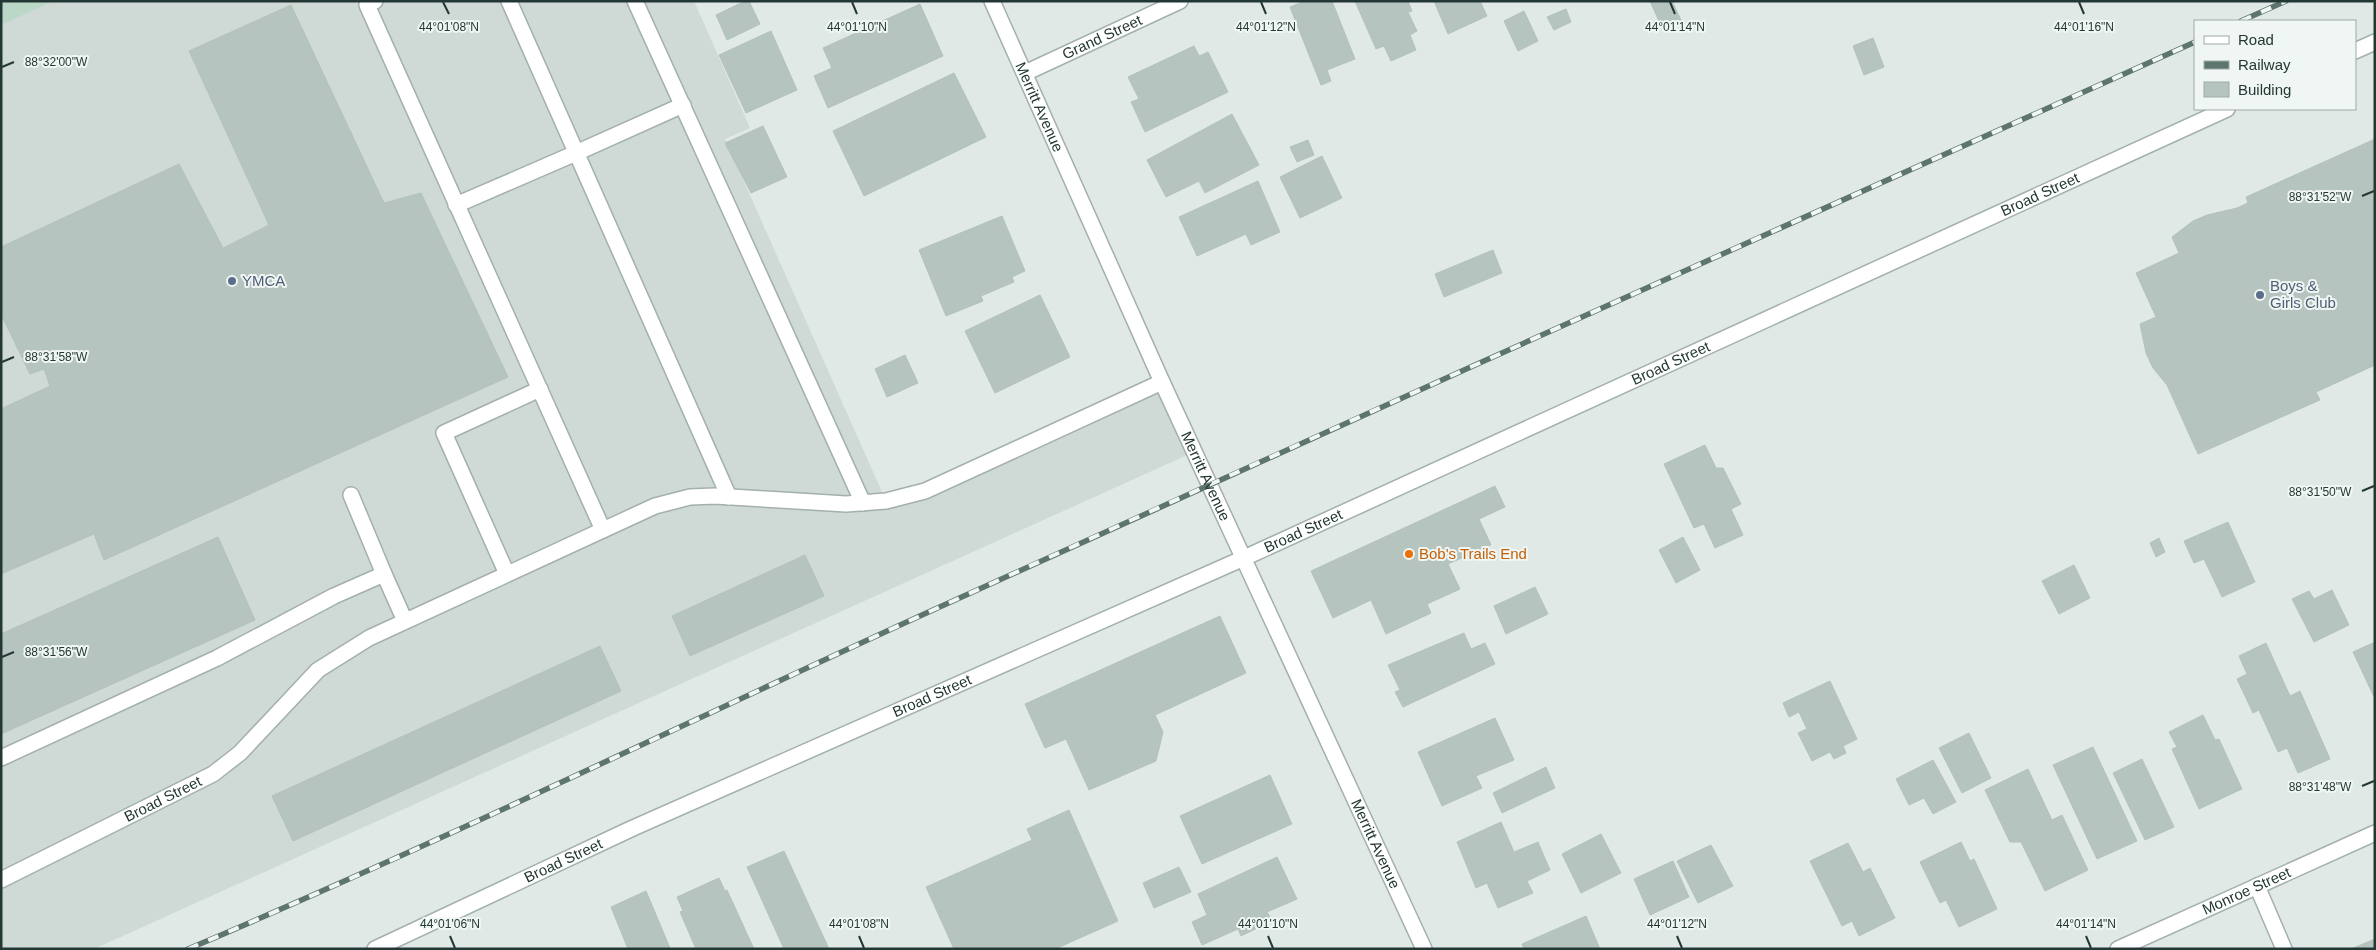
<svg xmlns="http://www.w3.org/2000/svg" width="2376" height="950" viewBox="0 0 2376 950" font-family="Helvetica,sans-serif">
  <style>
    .built { fill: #cfd9d5 }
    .green { fill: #bbd8c6 }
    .building { fill: #b6c4bf; stroke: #b3c2bd }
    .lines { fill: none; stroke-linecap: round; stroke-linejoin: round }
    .minor-casing { stroke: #a4b0ad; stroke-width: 18 }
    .minor { stroke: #fff; stroke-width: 15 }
    .rail-casing { stroke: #5d746f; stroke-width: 5.5 }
    .rail { stroke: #f0f6f4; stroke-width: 4; stroke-dasharray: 11; stroke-linecap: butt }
    .ticks { fill: none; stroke: #233834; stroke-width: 2 }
    .service-dot { fill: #5c6f8a; stroke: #f0f6f4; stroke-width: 2 }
    .food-dot { fill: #e8710a; stroke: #f0f6f4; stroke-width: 2 }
    .labels { text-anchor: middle; stroke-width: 4; stroke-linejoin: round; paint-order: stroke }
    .street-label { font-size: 15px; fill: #233834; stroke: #f0f6f4 }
    .service-label { font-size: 15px; fill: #4e5e75; stroke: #f0f6f4; text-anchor: start }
    .food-label { font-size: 15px; fill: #c56008; stroke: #f0f6f4; text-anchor: start }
    .ticks-label { font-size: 12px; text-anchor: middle; fill: #233834; stroke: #f0f6f4; stroke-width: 4; stroke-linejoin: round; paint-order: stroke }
  </style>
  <rect width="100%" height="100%" fill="#e0e9e6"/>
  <path class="built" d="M1,1h693l56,127 -25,11 161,362 276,-119 32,70 -1100,497h-93z"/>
  <path class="green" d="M1,1h52l-52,24z"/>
  <path class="building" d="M745,1h4l11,23 -33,16 -11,-25z
    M1305,1h27l23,58 -28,11 4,11 -10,4 -31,-78z
    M1355,1h53l4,10 -4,1 9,19 -7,4 6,15 -25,11 -7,-15 -8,3z
    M1434,1h46l7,15 -39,18z
    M1650,1h22l9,19 -19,8z
    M920,4l23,52 -115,52 -14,-32 18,-8 -9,-20z
    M291,5l93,198 37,-10 87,184 -404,183 -10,-26 -93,40v-165l49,-23 -6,-17 -14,5 -29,-60v-67l178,-83 44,84 46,-23 -80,-174z
    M1566,9l5,13 -17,8 -7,-13z
    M1524,11l14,30 -20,10 -14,-30z
    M771,31l26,59 -51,23 -27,-58z
    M1873,38l11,29 -20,8 -11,-29z
    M1194,46l5,10 9,-4 20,40 -83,40 -14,-30 8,-3 -11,-22z
    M954,73l32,64 -122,59 -31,-65z
    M1232,114l27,51 -54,28 -6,-12 -33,16 -19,-37z
    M763,126l24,51 -36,16 -26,-50z
    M2375,139v226l-59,27 4,8 -122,54 -31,-69 -14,-17 -7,-15 -6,-29 16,-7 -20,-44 43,-20 -7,-16 21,-16 14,-6 30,-7 11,-5 -2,-6z
    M1308,140l6,15 -17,7 -7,-15z
    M1322,156l20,42 -42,20 -20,-41z
    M1258,181l22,51 -29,13 -5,-11 -49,22 -18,-39z
    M1002,216l23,55 -13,6 2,5 -33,14 2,5 -37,15 -27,-66z
    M1493,250l9,23 -58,24 -9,-23z
    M1040,295l30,62 -75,36 -30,-62z
    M905,355l13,28 -31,14 -12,-28z
    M1705,445l11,23h7l18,36 -10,5 12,26 -28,13 -11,-24 -10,4 -30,-64z
    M1495,486l10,21 -26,12 12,26 -43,19 12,25 -33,15 4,9 -45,21 -15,-34 -38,18 -22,-47z
    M2228,522l27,60 -33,15 -18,-38 -10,4 -10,-22z
    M218,537l37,83 -254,114v-100z
    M1683,537l17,33 -24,13 -17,-33z
    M2159,538l6,14 -9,5 -6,-14z
    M805,555l19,41 -134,60 -18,-40z
    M2074,565l16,33 -31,16 -17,-33z
    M1535,587l13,27 -42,20 -12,-28z
    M2332,590l17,35 -35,17 -22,-43 17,-8 5,8z
    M1220,616l26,57 -91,42 8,17 -7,29 -67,29 -23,-51 -21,9 -20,-44z
    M1464,633l7,16 14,-6 10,21 -92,43 -8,-15 5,-2 -12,-25z
    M2375,642v57l-22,-47z
    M2266,643l24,53 10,-5 30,68 -32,14 -11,-25 -9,4 -19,-42 -6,3 -16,-34 10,-5 -8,-18z
    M600,646l21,45 -328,150 -21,-45z
    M1830,681l27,58 -14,7 3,7 -12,6 -4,-7 -18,9 -14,-28 9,-4 -8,-17 -10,5 -6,-14z
    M2203,715l12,25 4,-1 23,50 -43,20 -27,-60 5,-2 -8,-15z
    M1495,718l19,42 -38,16 6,12 -40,18 -24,-54z
    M1969,733l22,45 -29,15 -23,-45z
    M2093,747l44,94 -40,18 -44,-94z
    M2142,759l32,68 -29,13 -32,-67z
    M1933,760l23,42 -23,12 -9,-16 -15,7 -13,-26z
    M1546,767l9,21 -53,25 -9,-20z
    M2028,769l24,51 10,-5 26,55 -43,21 -24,-49h-11l-25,-52z
    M1270,775l22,49 -90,40 -22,-48z
    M1069,810l49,111 -63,28h-101l-28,-62 106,-47 -5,-11z
    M1501,822l13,30 24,-10 12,28 -23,11 6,12 -35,15 -11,-25 -11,5 -19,-46z
    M1601,834l20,39 -40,20 -19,-39z
    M1961,842l9,19 4,-2 23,50 -38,18 -13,-27 -6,3 -20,-41z
    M1848,843l15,29 7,-4 25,50 -36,18 -7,-15 -10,5 -32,-65z
    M1711,845l22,41 -35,17 -21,-42z
    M784,851l45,98h-31l-1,-2 -13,2 -37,-82z
    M1277,857l20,42 -30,13 5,9 -31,15 -3,-7 -36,16 -10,-23 15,-7 -9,-21z
    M1673,861l16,36 -39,18 -16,-36z
    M1179,867l12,25 -37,16 -11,-25z
    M719,878l6,13 2,-1 27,59h-58l-16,-37 3,-1 -6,-14z
    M646,891l24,57 -1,1h-41l-17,-42z
    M1586,916l14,33h-76l-2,-5z
    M2375,939v10h-24z"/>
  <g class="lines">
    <defs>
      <g id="minor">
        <path d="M375,1l-8,4 236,525"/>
        <path d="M509,1l220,496"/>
        <path d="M635,1l228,502"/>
        <path id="s1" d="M992,1l170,381 262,567"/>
        <path d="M2355,51l20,-9"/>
        <path id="s2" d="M1025,73l155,-72"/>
        <path d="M456,205l120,-52 107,-48"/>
        <path d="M351,495l33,79"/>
        <path d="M507,574l-63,-141 96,-44"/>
        <path d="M1,758l216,-100 117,-62 50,-22 21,47"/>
        <path id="s3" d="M1,880l212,-106 27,-21 78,-83 51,-32 286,-132 35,-9 25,-1 131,8 40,-3 39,-10 237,-109"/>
        <path d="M2257,886l27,63"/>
        <path id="s4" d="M375,949l258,-121 611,-270 983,-449"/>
        <path id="s5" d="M2118,949l257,-116"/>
      </g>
    </defs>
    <use href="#minor" class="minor-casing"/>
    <use href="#minor" class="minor"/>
    <defs>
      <path id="rail" d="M2241,21l45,-20
        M188,949c251,-106 497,-226 745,-339 420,-191 841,-379 1262,-568"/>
    </defs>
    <use href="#rail" class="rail-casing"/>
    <use href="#rail" class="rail"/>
  </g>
  <path class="ticks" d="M443,2l6,12M852,2l5,12M1261,2l5,12M1670,2l5,12M2079,2l5,12M2,67l12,-5M2362,196l12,-5M2,362l12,-5M2362,491l12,-5M2,657l12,-5M2362,786l12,-5M450,936l5,12M859,936l5,12M1268,936l5,12M1677,936l5,12M2086,936l5,12"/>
  <g class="service-dot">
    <circle cx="232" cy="281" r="5"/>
    <circle cx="2260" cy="295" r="5"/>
  </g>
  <circle class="food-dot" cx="1409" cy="554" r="5"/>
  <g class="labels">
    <g class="street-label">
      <text dy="5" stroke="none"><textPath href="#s2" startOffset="85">Grand Street</textPath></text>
      <text dy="5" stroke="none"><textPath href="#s1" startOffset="116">Merritt Avenue</textPath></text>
      <text dy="5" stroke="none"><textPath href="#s4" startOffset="1828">Broad Street</textPath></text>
      <text dy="5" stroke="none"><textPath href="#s4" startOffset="1422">Broad Street</textPath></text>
      <text dy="5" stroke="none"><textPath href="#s1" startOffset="521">Merritt Avenue</textPath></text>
      <text dy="5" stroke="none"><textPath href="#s4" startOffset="1018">Broad Street</textPath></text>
      <text dy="5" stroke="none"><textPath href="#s4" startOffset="612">Broad Street</textPath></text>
      <text dy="5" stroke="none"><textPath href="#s3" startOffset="181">Broad Street</textPath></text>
      <text dy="5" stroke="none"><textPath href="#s1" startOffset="926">Merritt Avenue</textPath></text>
      <text dy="5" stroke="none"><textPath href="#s4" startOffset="208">Broad Street</textPath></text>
      <text dy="5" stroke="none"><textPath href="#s5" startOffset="141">Monroe Street</textPath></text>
    </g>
    <g class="service-label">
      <text x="242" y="286">YMCA</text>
      <text x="2270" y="291">Boys &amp;<tspan x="2270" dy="17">Girls Club</tspan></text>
    </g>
    <g class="food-label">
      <text x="1419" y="559">Bob's Trails End</text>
    </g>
  </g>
  <g class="ticks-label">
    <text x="449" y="31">44°01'08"N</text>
    <text x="857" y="31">44°01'10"N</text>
    <text x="1266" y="31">44°01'12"N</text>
    <text x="1675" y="31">44°01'14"N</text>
    <text x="2084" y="31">44°01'16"N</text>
    <text x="56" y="66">88°32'00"W</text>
    <text x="2320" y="201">88°31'52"W</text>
    <text x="56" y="361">88°31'58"W</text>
    <text x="2320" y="496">88°31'50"W</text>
    <text x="56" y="656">88°31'56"W</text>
    <text x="2320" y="791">88°31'48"W</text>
    <text x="450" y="928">44°01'06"N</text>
    <text x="859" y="928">44°01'08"N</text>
    <text x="1268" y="928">44°01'10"N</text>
    <text x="1677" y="928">44°01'12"N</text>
    <text x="2086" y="928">44°01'14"N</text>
  </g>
  <rect width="2376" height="950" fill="none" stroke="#233834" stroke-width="5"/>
  <rect x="2194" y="20" width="162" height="90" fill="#f0f6f4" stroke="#9eaaa7"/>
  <rect x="2204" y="36" width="25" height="8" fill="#ffffff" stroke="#9eaaa7"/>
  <text x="2238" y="45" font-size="15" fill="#233834">Road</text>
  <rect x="2204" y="61" width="25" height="8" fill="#5d746f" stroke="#9eaaa7"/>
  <text x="2238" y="70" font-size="15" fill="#233834">Railway</text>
  <rect x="2204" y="82" width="25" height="15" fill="#b6c4bf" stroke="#9eaaa7"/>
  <text x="2238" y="95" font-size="15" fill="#233834">Building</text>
</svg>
